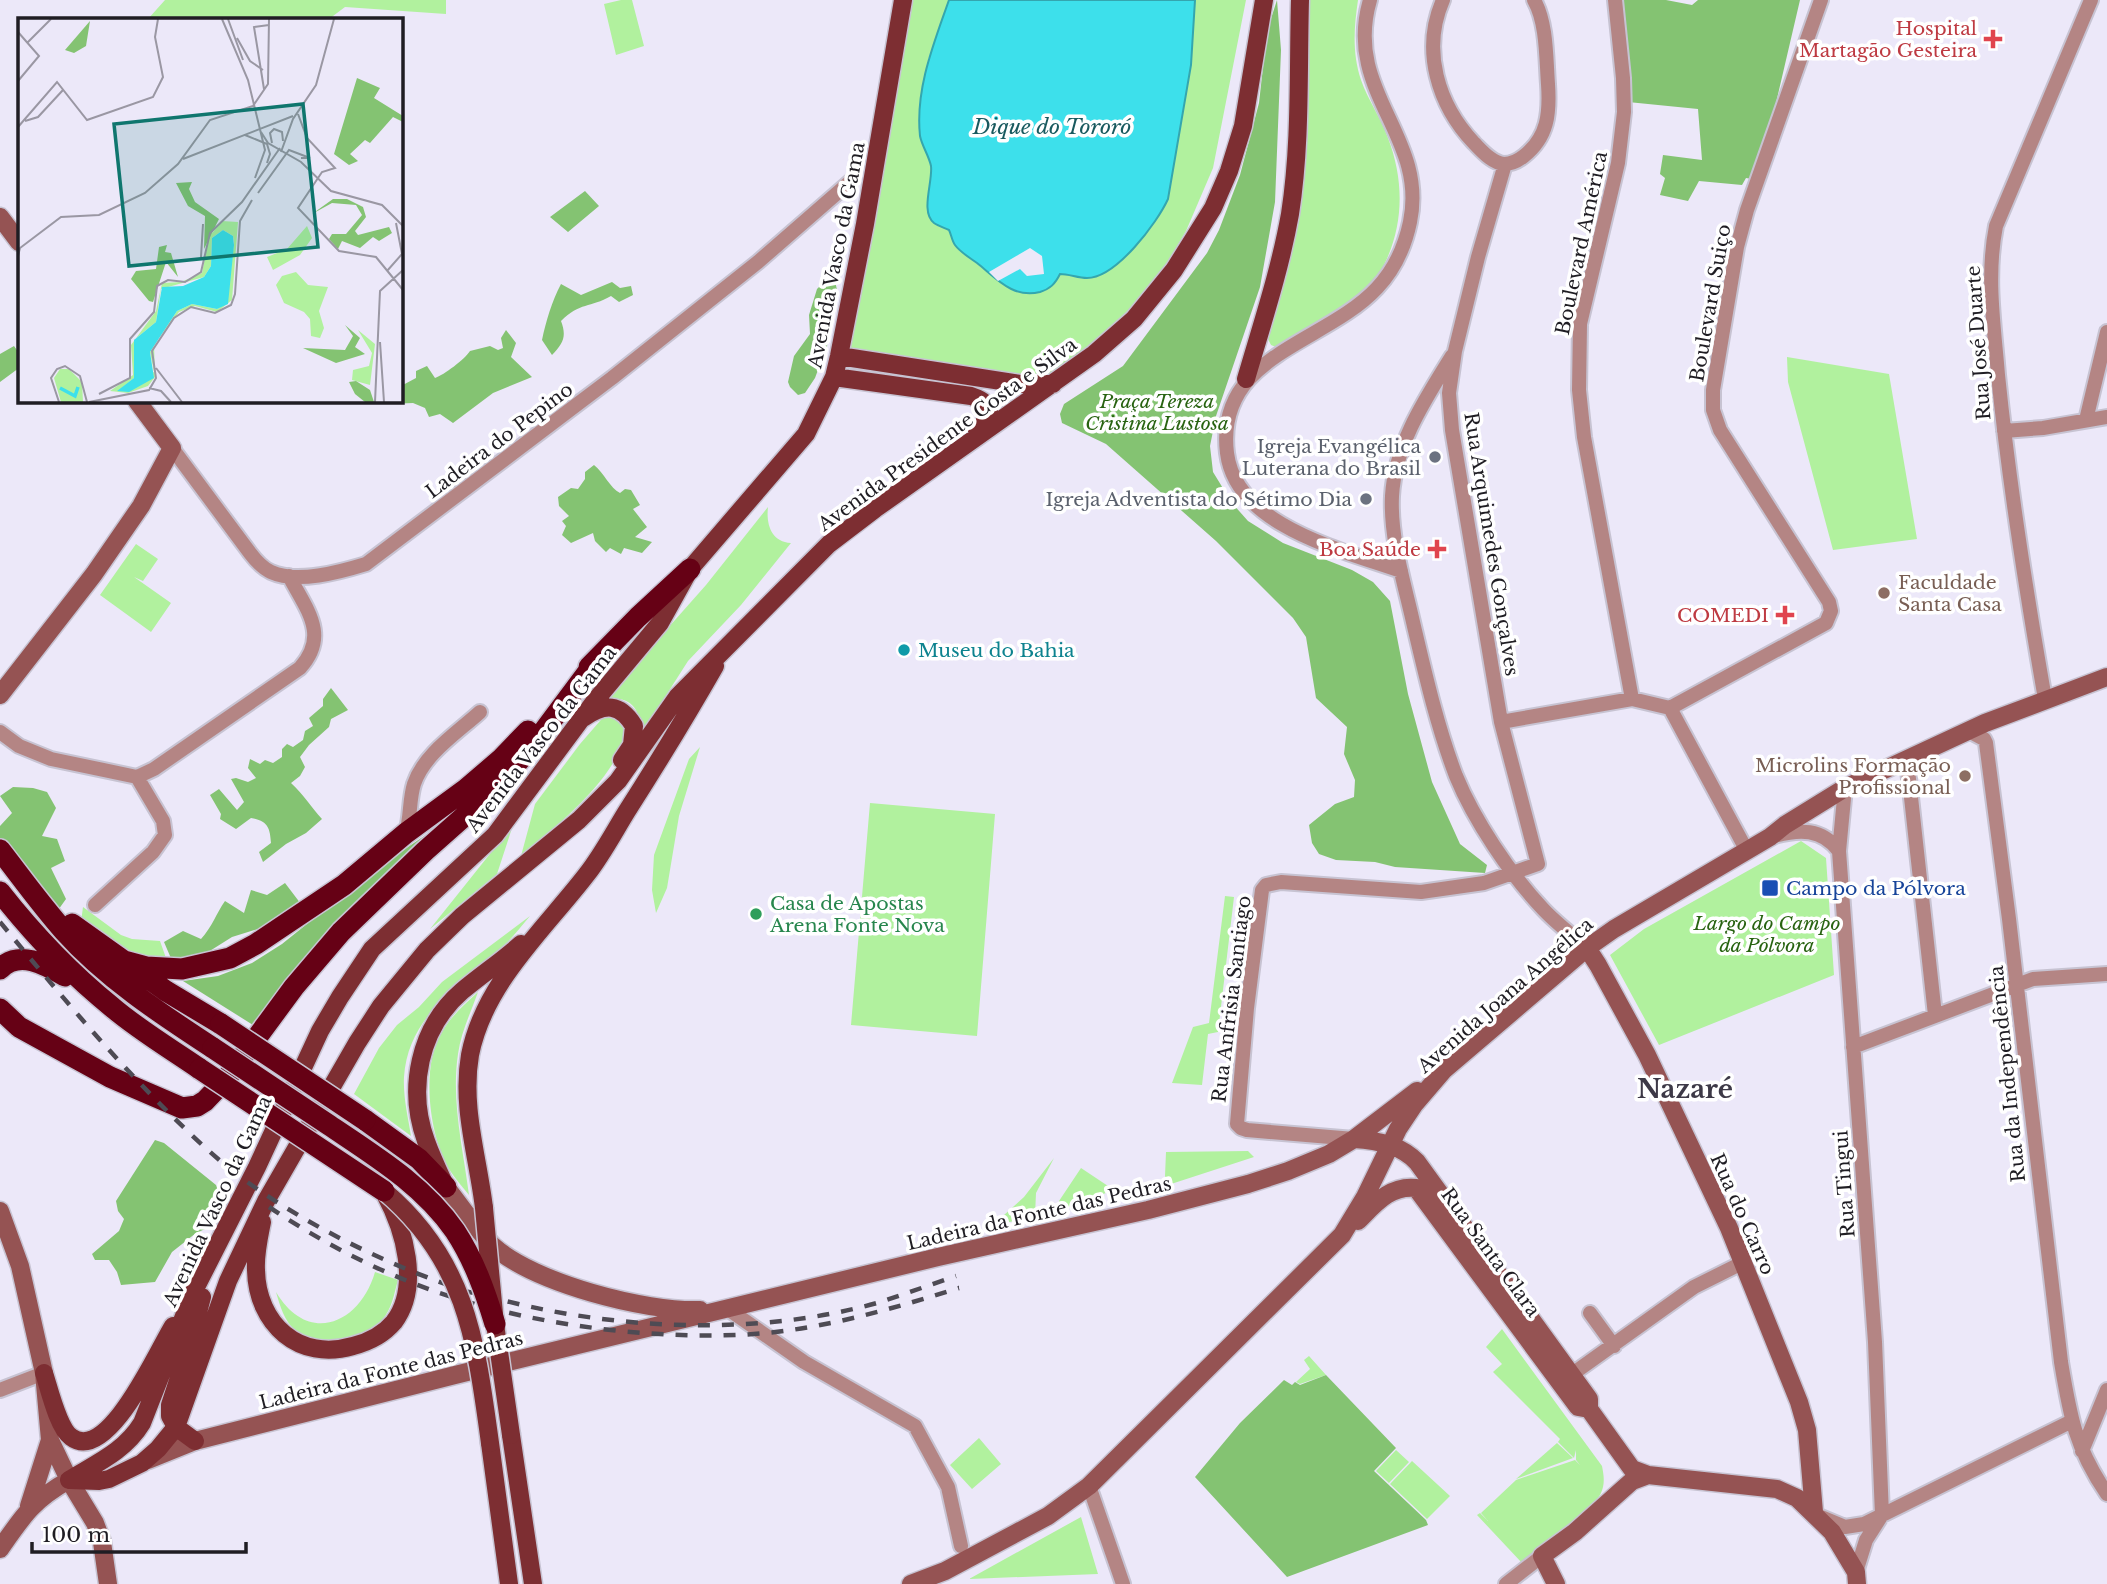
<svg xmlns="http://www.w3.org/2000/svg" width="2107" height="1584" viewBox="0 0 2107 1584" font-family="'Libre Baskerville',serif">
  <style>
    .green { fill: #b1f19e }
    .forest { fill: #84c372 }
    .water { fill: #3de0eb; stroke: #34a6af; stroke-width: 2 }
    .pier { fill: #ece8f9 }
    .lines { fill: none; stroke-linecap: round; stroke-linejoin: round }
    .street-casing { stroke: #c7c3d2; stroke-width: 18 }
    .secondary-casing { stroke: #c7c3d2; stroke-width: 21 }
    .primary-casing { stroke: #c7c3d2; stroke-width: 21 }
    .highway-casing { stroke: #c7c3d2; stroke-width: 24 }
    .street { stroke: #b48584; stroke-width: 14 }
    .secondary { stroke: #955353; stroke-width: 18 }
    .primary { stroke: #7d2e32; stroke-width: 18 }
    .highway { stroke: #660115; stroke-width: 21 }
    .rail { stroke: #4e4b54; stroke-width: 4.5; stroke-dasharray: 12 12; stroke-linecap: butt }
    .primary-bridge-casing { stroke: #c7c3d2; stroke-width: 21; stroke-linecap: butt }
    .highway-bridge-casing { stroke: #c7c3d2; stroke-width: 24; stroke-linecap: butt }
    .primary-bridge { stroke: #7d2e32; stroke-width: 18 }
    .highway-bridge { stroke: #660115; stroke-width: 21 }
    .health-dot { fill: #e0444e; stroke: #fff; stroke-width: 2.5 }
    .worship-dot { fill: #6b7280; stroke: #fff; stroke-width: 2.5 }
    .education-dot { fill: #8d6e63; stroke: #fff; stroke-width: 2.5 }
    .culture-dot { fill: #0f9aa8; stroke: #fff; stroke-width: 2.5 }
    .transit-dot { fill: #1a4fb4; stroke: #fff; stroke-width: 2.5 }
    .leisure-dot { fill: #2e9e5b; stroke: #fff; stroke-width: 2.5 }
    .labels { text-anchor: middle; stroke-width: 7; stroke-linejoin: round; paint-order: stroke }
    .health-label { font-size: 19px; fill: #be3a42; stroke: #fff; text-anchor: end }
    .street-label { font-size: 19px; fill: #1f1d23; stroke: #fff }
    .park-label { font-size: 19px; font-style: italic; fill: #286311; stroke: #fff }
    .worship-label { font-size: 19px; fill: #5b616d; stroke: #fff; text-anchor: end }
    .education-label { font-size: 19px; fill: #785e54; stroke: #fff; text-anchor: start }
    .culture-label { font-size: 19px; fill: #0d838f; stroke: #fff; text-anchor: start }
    .transit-label { font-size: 19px; fill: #164399; stroke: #fff; text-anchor: start }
    .leisure-label { font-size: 19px; fill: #27864d; stroke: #fff; text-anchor: start }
    .water-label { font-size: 21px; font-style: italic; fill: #195a5f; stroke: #fff }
    .district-label { font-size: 26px; font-weight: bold; fill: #3d3947; stroke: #fff }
    .inset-river { fill: none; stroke: #3de0eb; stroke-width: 3.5 }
    .inset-road { fill: none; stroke: #9a97a3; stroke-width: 2 }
    .view { fill: #0f766e; fill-opacity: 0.15; stroke: #0f766e; stroke-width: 3.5 }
    .inset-edge { fill: none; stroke: #1f1d23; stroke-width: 3.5 }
  </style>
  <rect width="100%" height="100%" fill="#ece8f9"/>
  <path class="green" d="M165,0h281v14l-101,-7 -16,12h-181z
    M621,0h11l12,46 -28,9 -12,-51z
    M910,0h39l-21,60 -8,78 11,27v23l-4,21 6,14 16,7 6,15 43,36 66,-7 24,4 103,-213 4,-65h51l-33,168 -27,63 -37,63 -45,47 -73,51 -184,-39z
    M1308,0h50c-4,27 -6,53 3,80 7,20 20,38 27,58 16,42 16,85 -3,125 -3,6 -5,14 -9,19 -18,24 -72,50 -98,66l-7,-3 -3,-6 33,-139 6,-103z
    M1787,357l102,17 28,165 -84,11 -45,-168z
    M768,507c-2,17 3,35 23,36l-50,62 -53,56 -46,72c-3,-25 -10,-37 -37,-34l101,-114z
    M136,544l22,15 -15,22 -9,-4 37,26 -20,29 -51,-37z
    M606,714l8,1 12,9c0,48 -71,103 -105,132l14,-52 45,-60z
    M700,747l-21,69 -12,72 -11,25 -4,-23 2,-35 35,-96z
    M870,803l125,11 -18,222 -126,-11z
    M513,825l-16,49 -67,55z
    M1801,841l25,17 8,117 -175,70 -49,-90 34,-26z
    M1225,896l9,1 -16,135 -10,2 -6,51 -30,-2 21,-56 16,-4z
    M83,907l38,28 11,4 28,2 6,17 -5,5 -82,-26z
    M530,916c-10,12 -21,26 -33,36 -40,35 -89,65 -93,125 -1,20 4,40 7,59l-57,-42 25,-46 18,-23 22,-18 23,-25z
    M478,992c-7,20 -17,40 -20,62 -7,47 5,94 11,141 -8,-10 -17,-20 -23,-31 -17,-34 -25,-99 -4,-132 9,-16 23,-28 36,-40z
    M1248,1151l6,6 -86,28 -3,-9 1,-24z
    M1054,1158l-18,35 -1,23 -38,9 -3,-1 30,-27z
    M1081,1168l33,22 -54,20 -1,-9z
    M375,1272l23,8c-4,14 -6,29 -16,40 -18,20 -65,29 -86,11 -12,-10 -16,-25 -20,-39 32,54 84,32 99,-20z
    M1502,1329l100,137c2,10 3,18 -1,27 -7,16 -63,56 -79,70l-45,-48 3,-2 8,8 -7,-8 35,-33 59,-20 5,5 -4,-5v-10l-2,8 -16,-16 2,-3 -67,-67 9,-8 -16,-17z
    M1309,1356l17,19 -26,9 -4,-2 14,-13 -6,-9z
    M979,1438l22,26 -29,25 -22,-24z
    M1557,1443l16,15 -57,21z
    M1396,1450l13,12 -20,21 -13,-12z
    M1412,1461l38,35 -23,23 -37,-35z
    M1081,1517l17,57 -129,5z"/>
  <path class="forest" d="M1277,0l4,50 -6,152 -15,85 -44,129 -6,30 3,26 19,31 16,18 35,22 69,27 21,12 17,19 18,93 24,88 28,62 27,21 -2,8 -90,-6 -20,-5 -39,-2 -17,-6 -7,-11 -3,-18 26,-21 19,-7 1,-17 -11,-26 3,-27 -31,-29 -10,-61 -13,-19 -77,-77 -110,-97 -44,-21 -2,-9 4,-10 59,-38 84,-113 12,-23 21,-55 19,-72 8,-72z
    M1623,0h43l26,5 6,-5h102l-42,180 -12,-2 -4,7 -43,-4 -11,20 -28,-6 5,-17 -5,-4 3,-19 39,5 -4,-51 -70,-7z
    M585,191l14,15 -31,26 -18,-15z
    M833,273l5,21 -10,49 -13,35 -10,15 -7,2 -8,-8 -2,-5 6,-26 16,-22 -1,-19 8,-26z
    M612,282l8,6 11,-2 2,9 -14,7 -8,-6c-21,12 -31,6 -50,25 6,16 2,22 -9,34l-10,-15c4,-19 10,-39 19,-56l20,11z
    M506,330l10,13 -5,14 21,20 -39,16 -40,30 -13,-9 -11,3 -4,-9 -12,-5 -24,1 -2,-3h14v-15l15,-8v-7l11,-5 8,12c9,-3 30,-19 35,-27l20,-5 8,4 5,-2 -2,-10z
    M14,346l5,7v15l-19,14v-28z
    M594,465c10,8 16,23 26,28l5,-4 6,1 9,15 -7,4 14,18 -12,10 17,5 -10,11 -18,-5 -3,6 -11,-6 -4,4 -11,-11 -2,-8 -22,10 -9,-8 4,-9 -4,-5 7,-5 -10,-10 -1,-9 13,-9 7,1 7,-10v-7z
    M331,688l17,22 -17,9 -2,8 -20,18 -9,12 5,10 -5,9 -9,7c13,12 20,24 31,36l-16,14 -20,11 -23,18 -4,-10 12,-9c-1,-15 -3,-22 -20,-25l-15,11 -16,-10 1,-5 -11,-19 9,-6 18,21 7,-8 -13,-23 5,-1 12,4 8,-4 -8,-10 2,-9 10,5 5,-4 8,3 9,-6v-8l5,-5 6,3 10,-7 2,-9 8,-5 -4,-8 14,-12v-7z
    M13,787l20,1 14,4 9,16 -14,28 15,3 8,22 -14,7 15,31 -10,14 -56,-69v-18l12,-13 -12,-17z
    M427,834l-103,102 -71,89 -70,-44 35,-5 34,-13 30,-19 91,-73z
    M285,883l19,25 -43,20 -29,9 -27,17 -32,9 -9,-21 19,-11 18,8c11,-12 15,-25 24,-38l19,12 7,-23 16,5z
    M155,1140l9,3 52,42 7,21 -4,12 -7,8 -16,7 -24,19 -17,30 -34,3 -4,-13 -8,-12h-14l-3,-6 27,-23 5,-12 -6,-8 -2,-10z
    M1326,1375l70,73 -22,23 52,49 2,5 -141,52 -92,-100 45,-54 44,-43 8,5 3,-3 5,3z"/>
  <path class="water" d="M949,0h246l-4,65 -23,134c-11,24 -52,79 -81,79 -9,0 -18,-4 -27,-4 -5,10 -10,15 -20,18 -27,7 -44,-14 -63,-29 -7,-5 -17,-11 -22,-18 -3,-4 -4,-11 -6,-15 -4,-2 -11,-4 -15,-7 -14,-11 -1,-41 -3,-57 -2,-10 -9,-20 -11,-30 -5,-47 14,-93 29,-136z"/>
  <path class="pier" d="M1030,248l12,8 2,18 -17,2 -7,-7 -22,12 -9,-9z"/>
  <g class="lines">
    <defs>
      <path id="street" d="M1370,0c-27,92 58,136 40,222 -5,24 -16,48 -33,66 -52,56 -162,67 -150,165 9,73 115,97 174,118
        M1443,0c-22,50 -5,105 31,143 8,8 18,20 30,21 7,0 15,-4 20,-8 24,-19 26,-43 24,-72 -2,-26 -1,-61 -14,-84
        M1615,0l8,78 1,34 -6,51 -38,161 -1,66 5,47 48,262
        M1452,356c-26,42 -57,88 -60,140 -2,42 12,86 21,126 12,51 24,104 43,154 18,44 54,98 87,133 13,14 29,26 44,39
        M2086,420l21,-88
        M2004,431l39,-3 64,-11
        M172,448l78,105c6,8 12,15 21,19 26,12 69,0 95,-8l246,-186 146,-116 93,-81
        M2045,699c-19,-108 -36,-215 -47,-324 -4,-50 -12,-99 -2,-149l95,-226
        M1670,708l156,-85 5,-12 -2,-9 -109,-172 -7,-20v-20l24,-143 10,-37 74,-210
        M1501,722l131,-23 38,9 77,143
        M1969,731l15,8 2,4 23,176 52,443c9,54 14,85 46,132
        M0,732l19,14 32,13 86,18 17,-8 146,-101c30,-33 6,-59 -11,-92
        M1907,761l28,254
        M1845,788l-6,63 36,491 7,173 -16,25 -10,32
        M406,833c5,-16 3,-33 8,-49 10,-30 43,-51 66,-72
        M1774,836c25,-7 48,-8 65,15
        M95,905l58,-53 12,-17 -2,-14 -26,-44
        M1853,1047l180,-68 74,-5
        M1354,1139l-107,-9 -6,-2 -4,-4 10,-116 15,-118 4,-5 15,-3 140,10 63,-9 54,-19 -37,-142 -49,-292 -3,-37 6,-42 23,-94 27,-93
        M728,1309l76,53 111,64 33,61 13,59
        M1590,1313l24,33
        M1571,1375l123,-88 48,-24
        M0,1390l44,-17
        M2082,1451l25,-61
        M1089,1486l34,98
        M1821,1517l24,10 19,-3 206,-102
        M1506,1584l36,-28"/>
      <path id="secondary" d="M0,217l19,25
        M0,695l94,-121 47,-68 31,-58 -35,-47
        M1587,948l11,17 49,90 82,173 70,174 8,28 7,82
        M1354,1139c23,1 47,6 63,23l172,237v10
        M446,1187c15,19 30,42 47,59 41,37 152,66 207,64
        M0,1211l20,55 24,107 6,67 19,40 26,43 7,19 6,42
        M1358,1221c17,-17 32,-36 58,-33l162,219 11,2 43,60 16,6 129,14 20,9 35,34 24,40 1,12
        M148,1460l47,-19 260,-66 483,-118 210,-47 100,-26 40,-13 41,-17 25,-15 63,-48
        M29,1506l21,-66
        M0,1549c23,-33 33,-49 69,-69
        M911,1584l34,-13 103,-55 41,-30 253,-251 23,-38 33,-68 16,-24 30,-35 143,-122 27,-19 156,-92 15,-12 60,-37 140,-65 122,-46
        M1556,1584l-14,-28 33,-24 57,-51 16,-6"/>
      <path id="primary" d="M839,356l181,28h33
        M834,377l137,19c24,8 22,19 6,35
        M1246,379c16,-55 34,-109 44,-165 11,-70 8,-143 10,-214
        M583,718c22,-15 37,-15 51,8l-2,19 -10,15
        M443,1181c-6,-13 -12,-26 -17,-40 -19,-52 -7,-113 36,-150 19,-16 40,-30 59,-47
        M484,1208c-6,-51 -23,-101 -14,-153 14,-72 74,-125 117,-181 15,-19 27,-42 40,-63 30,-47 60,-96 88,-145
        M262,1222c-3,15 -7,32 -6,48 1,54 43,92 97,76 16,-4 30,-11 41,-24 27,-36 10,-93 -9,-128
        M44,1373c5,15 14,55 27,64 37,28 88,-89 102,-111
        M511,1435l22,149
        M195,1441l-19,-14 -6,-11v-11l19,-58 13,-50
        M490,1443l19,141
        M69,1480l30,1 10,-2 33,-16 16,-14 18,-22 52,-146 38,-80 91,-158 24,-37 46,-56 35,-34 117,-96 39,-39 60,-85 151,-152 46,-35 219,-155 40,-35 40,-49 39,-62 16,-37 14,-45 21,-126
        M69,1480c28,-17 56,-29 73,-57l51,-130 64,-126 63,-136 20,-34 32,-48 123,-114 99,-133 66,-79 30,-54 116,-135 28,-57 5,-21 26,-132 38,-224"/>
      <path id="highway" d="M589,667l49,-50 52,-48
        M0,850c21,27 41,55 64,81 42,47 97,83 149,117
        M0,892c33,42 70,81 112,115 27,23 59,42 88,62
        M72,924l94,67 55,33
        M120,960l26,7 36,2 48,-11 26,-14 88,-59 62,-52 60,-44 35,-30 27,-28
        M0,969c19,-20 46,-4 65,7
        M0,1009l19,18 91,50 72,31 15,-2 8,-5 22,-23 67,-91 47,-55 84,-81 70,-62 45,-53 59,-79
        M365,1120l54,39 27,28"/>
    </defs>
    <use href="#street" class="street-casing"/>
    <use href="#secondary" class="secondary-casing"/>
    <use href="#primary" class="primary-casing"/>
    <use href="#highway" class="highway-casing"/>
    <use href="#street" class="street"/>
    <use href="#secondary" class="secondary"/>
    <use href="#primary" class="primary"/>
    <use href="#highway" class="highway"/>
    <path class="rail" d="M0,922c53,64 106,128 165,187 23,23 48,47 74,67 61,45 134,82 206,108 13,6 28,9 42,12 122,34 268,41 390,7 26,-8 52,-18 79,-27
      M269,1207c112,75 218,110 351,124 54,5 109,7 164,0 60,-8 117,-25 175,-43"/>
    <defs>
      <path id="primary-bridge" d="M384,1191c83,70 92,151 106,252
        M484,1208l11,116 16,111"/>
      <path id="highway-bridge" d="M221,1024l144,96
        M213,1048c39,26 77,51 116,77 46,31 94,60 126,106 19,29 30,60 40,93
        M200,1069l184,122"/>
    </defs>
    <use href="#primary-bridge" class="primary-bridge-casing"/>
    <use href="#highway-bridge" class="highway-bridge-casing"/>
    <use href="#primary-bridge" class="primary-bridge"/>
    <use href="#highway-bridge" class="highway-bridge"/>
  </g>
  <g class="health-dot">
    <path d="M1989.5 28.5h7v7h7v7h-7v7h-7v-7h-7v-7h7z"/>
    <path d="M1433.5 538.5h7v7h7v7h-7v7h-7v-7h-7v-7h7z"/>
    <path d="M1781.5 604.5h7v7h7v7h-7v7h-7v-7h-7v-7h7z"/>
  </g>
  <g class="worship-dot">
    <circle cx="1435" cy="457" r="7"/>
    <circle cx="1366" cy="499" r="7"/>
  </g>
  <g class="education-dot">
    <circle cx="1884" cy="593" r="7"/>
    <circle cx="1965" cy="776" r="7"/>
  </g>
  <circle class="culture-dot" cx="904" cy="650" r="7"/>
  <rect class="transit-dot" x="1761" y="879" width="18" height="18" rx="3.5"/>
  <circle class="leisure-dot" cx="756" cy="914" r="7"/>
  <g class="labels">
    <g class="health-label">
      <text x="1977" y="35">Hospital<tspan x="1977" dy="22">Martagão Gesteira</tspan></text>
      <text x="1421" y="556">Boa Saúde</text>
      <text x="1769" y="622">COMEDI</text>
    </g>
    <g class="street-label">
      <text transform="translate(1581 243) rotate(-78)" y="7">Boulevard América</text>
      <text transform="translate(836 255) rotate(-79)" y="7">Avenida Vasco da Gama</text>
      <text transform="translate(1710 303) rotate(-80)" y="7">Boulevard Suiço</text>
      <text transform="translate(1978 343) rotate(-94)" y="7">Rua José Duarte</text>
      <text transform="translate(947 434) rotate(-36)" y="7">Avenida Presidente Costa e Silva</text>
      <text transform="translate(499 440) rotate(-37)" y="7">Ladeira do Pepino</text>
      <text transform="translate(1492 544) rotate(81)" y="7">Rua Arquimedes Gonçalves</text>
      <text transform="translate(541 739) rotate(-52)" y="7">Avenida Vasco da Gama</text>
      <text transform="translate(1505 995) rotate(-41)" y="7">Avenida Joana Angélica</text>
      <text transform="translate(1231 999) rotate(-83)" y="7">Rua Anfrisia Santiago</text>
      <text transform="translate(2007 1074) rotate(-96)" y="7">Rua da Independência</text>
      <text transform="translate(1844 1184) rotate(-94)" y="7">Rua Tingui</text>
      <text transform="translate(217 1201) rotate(-65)" y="7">Avenida Vasco da Gama</text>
      <text transform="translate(1039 1213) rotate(-13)" y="7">Ladeira da Fonte das Pedras</text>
      <text transform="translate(1743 1214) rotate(66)" y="7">Rua do Carro</text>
      <text transform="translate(1491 1252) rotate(54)" y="7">Rua Santa Clara</text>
      <text transform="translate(391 1370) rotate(-14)" y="7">Ladeira da Fonte das Pedras</text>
    </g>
    <g class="park-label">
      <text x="1157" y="408">Praça Tereza<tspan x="1157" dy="22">Cristina Lustosa</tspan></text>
      <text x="1767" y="930">Largo do Campo<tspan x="1767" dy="22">da Pólvora</tspan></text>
    </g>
    <g class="worship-label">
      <text x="1421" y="453">Igreja Evangélica<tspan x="1421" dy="22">Luterana do Brasil</tspan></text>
      <text x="1352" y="506">Igreja Adventista do Sétimo Dia</text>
    </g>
    <g class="education-label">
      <text x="1898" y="589">Faculdade<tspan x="1898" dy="22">Santa Casa</tspan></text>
      <text x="1951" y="772" text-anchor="end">Microlins Formação<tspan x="1951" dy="22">Profissional</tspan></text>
    </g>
    <g class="culture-label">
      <text x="918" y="657">Museu do Bahia</text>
    </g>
    <g class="transit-label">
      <text x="1786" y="895">Campo da Pólvora</text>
    </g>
    <g class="leisure-label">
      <text x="770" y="910">Casa de Apostas<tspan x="770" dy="22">Arena Fonte Nova</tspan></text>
    </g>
    <g class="water-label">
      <text x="1052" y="134">Dique do Tororó</text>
    </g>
    <g class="district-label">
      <text x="1685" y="1098">Nazaré</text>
    </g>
  </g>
  <g transform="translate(18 18)">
    <rect width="385" height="385" fill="#ece8f9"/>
    <path d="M204,203l16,1 -6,78 -15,12 -22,-6 -16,6 -25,33 1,32 -7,9 -20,7 -18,-2 23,-16 -2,-30 25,-34 6,-28 19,-1 21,-9 7,-36zM205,212l10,6 1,7 -7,60 -10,6 -25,-5 -15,7 -27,41 4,20 -36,19 16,-13v-38l22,-18 5,-33 43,-12 7,-11 1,-28zM289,208l5,12 -12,17 -27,15 -6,-13 20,-8zM278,254l12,13 20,2 -9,24 5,17 -4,10 -9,-2 -1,-17 -6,-7 -20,-9 -8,-18 6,-9zM340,312l17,14 -5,41 -18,-5 1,-10 16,-4 3,-13zM42,351h9l13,13 1,20h-22l-7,-24z" fill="#b1f19e" fill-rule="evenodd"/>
    <path d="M72,3l-4,25 -12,7 -9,-3zM339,60l23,10 -6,10 29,18v6l-10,-5 -23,26 -5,-3 -15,14 8,7 -9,4 -15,-11zM174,164l-3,7 6,13 24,17 -15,30 1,-33 -17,-10 -12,-23zM315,181h14l16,8 3,10 -11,14 3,4 31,-8 3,6 -13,8 -6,-4 -13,11 -18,-7 -4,8 -9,-10 3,-5h14l16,-19 -6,-10 -24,-2 -20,11zM149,227l-2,7 6,1 7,24 -12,-15 -13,40 -4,-1 -18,-22 5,-8 20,-2 3,-22zM327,307l15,13 -5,9 10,7 -29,9 -33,-15 42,2 8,-14zM338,363l14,9 4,12h-9l-10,-8 -6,-12z" fill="#84c372"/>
    <path d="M205,212l10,6 1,9 -6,59 -11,5 -25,-5 -15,7 -27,41 4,26 -25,14 -12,-1 17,-13v-38l22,-18 6,-35 21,-1 21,-9 7,-11 1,-28z" fill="#3de0eb"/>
    <path class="inset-river" d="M42,370l15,8 3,-9"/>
    <path class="inset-road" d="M204,1l26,61 17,70 -10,28M210,1l15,41M0,14l21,24 -21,25M219,20l13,23 13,9M10,24l23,-23M246,71l-10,-62 15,-2M280,96l9,24 28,30 -13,4 -24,36 41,43 37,6 27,33M7,103l13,-4 25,-27M0,109l39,-45 30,38 66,-23 10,-20 -8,-40 3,-18M243,114l7,11 33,19 30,29 51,14 21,21M227,117l22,9 3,10 -3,9M254,125l-2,-10 4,-4 8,3 1,9M263,134l12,-33 23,-34 18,-66M165,141l110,-43M240,175l31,-43 21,8h-9M0,238l2,-8 41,-31 38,-2 46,-22 33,-29 32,-44 43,-14 15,-22 1,-65M183,239l2,-33M369,253l15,-17 -6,-31M362,324l4,60M138,350l26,34M131,370l12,3 10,11M81,376l31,-16v-39l24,-27 3,-26 11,-6 17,2 16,-10 9,-39 32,-31 38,-54M41,384l-8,-24 6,-9 8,-3 15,10 7,26M71,384l60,-12 7,-12 -4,-27 22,-33 17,-11 24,6 16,-8 4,-11 5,-73 12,-21M357,384l5,-111 23,-21"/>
    <path class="view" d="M285,86l15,143 -189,19 -15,-142z"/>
    <rect width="385" height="385" class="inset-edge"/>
  </g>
  <path d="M32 1542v10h214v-10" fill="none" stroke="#1f1d23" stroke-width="3.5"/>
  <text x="42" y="1542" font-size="21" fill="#1f1d23" stroke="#ffffff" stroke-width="5" paint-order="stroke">100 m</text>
</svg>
